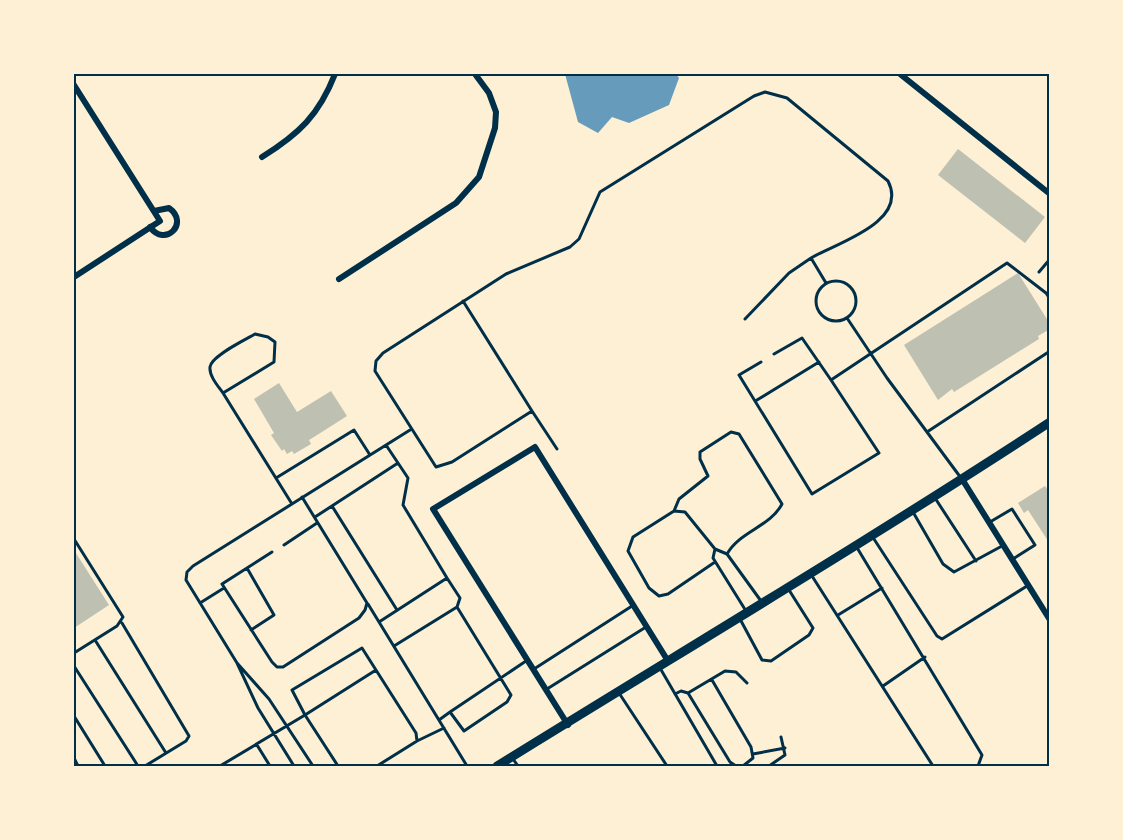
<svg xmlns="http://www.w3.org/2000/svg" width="1123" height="840" viewBox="0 0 1123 840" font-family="Signika,sans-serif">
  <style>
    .water { fill: #669bbc }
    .building { fill: #bec0b2 }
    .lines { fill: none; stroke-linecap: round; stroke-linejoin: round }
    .service { stroke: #003049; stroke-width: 3 }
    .minor { stroke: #003049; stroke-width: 6 }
    .primary { stroke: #003049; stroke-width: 9 }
    .neatline { fill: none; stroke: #003049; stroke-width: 2 }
  </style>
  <rect width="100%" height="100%" fill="#fdf0d5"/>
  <path class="water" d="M565,74h111l3,4 -10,27 -40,18 -17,-6 -14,16 -20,-11z"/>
  <path class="building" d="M958,149l87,68 -20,26 -87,-68z
    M1018,273l32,51v5l-12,7 1,3 -85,53 -2,-3 -14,11 -34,-55z
    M279,383l18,29 34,-21 16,25 -33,21 -5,3 2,4 -17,10 -2,-3 -5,3 -3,-5 -2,2 -11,-16 3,-2 -20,-34z
    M1045,486l5,7v51l-22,-34 -4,3 -6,-10z
    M74,550l35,55 -35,23z"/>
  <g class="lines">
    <path class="service" d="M1039,272l11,-13
      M816 301a20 20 0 1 1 40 0a20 20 0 1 1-40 0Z
      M463,301l69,110 -80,51 -16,5 -61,-96 1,-10 7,-8 123,-79 64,-27 9,-8 21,-47 154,-96 11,-4 22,6 101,83c21,41 -51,62 -77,77l15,25
      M847,318l40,60 74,100
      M745,319l44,-46 22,-15
      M774,354l28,-16 29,42 176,-117 39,30 4,6
      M761,362l-22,13 73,119 67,-41 -48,-73
      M223,393l51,-31 1,-20 -7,-5 -13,-3c-10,6 -44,22 -45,33 -1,9 8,19 13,26l69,111
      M757,400l62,-38
      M532,411l25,38
      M927,432l123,-81
      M276,478l78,-48 16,25
      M935,498l41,63
      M332,506l65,104
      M674,511l5,-12 29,-23 -8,-17v-7l31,-20 8,2 43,70c-12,23 -42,27 -55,50
      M913,512l30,52 11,8 48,-26
      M315,517l83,-54
      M990,522l22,-13 23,36 -22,14
      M872,536l65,100 5,3 85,-53
      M74,539l49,78 -6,9 -43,27
      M284,545l33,-22
      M856,546l126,209 -4,11
      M272,552l-50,32 50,78 5,5h6l76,-49 6,-8 2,-7 -65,-106
      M715,562l-47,32 -9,2 -10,-8 -21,-37 5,-14 41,-26 11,1 30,37
      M247,568l27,47 -23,15
      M812,576l121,190
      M447,578l13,20 -3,9
      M200,603l24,-15
      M368,604l99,162
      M746,611l-33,-53 2,-9 12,5 34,47
      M838,615l44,-27
      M740,619l22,41 9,1 38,-26 4,-7 -24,-38
      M379,622l68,-44 -44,-73 5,-27 -22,-33
      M122,623l67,113 -3,5 -41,25
      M95,640l71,113
      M394,646l63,-39 54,88 -4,7 -43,29 -14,-19 -11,8
      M237,663l-51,-83 1,-8 6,-6 217,-136
      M74,666l64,100
      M660,668l57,98
      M534,669l98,-63
      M712,680l39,67 2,11 -10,8
      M883,686l42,-29
      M547,689l99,-62
      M619,693l48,73
      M688,693l42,69 6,4
      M675,694l6,-3 7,2 37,-22 11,1 11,11
      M450,712l76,-51
      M74,716l31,50
      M417,741l27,-13
      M257,745l13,21
      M753,754l32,-6
      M74,758l4,8
      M513,759l5,7
      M220,766l85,-51 -13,-25 70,-42 54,85 1,8 -40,25
      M294,766l-36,-58 -21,-45 32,36 44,67
      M338,766l-33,-51 71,-45
      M769,766l16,-11 -4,-18"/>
    <path class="minor" d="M900,74l150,120
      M74,85l86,136 -86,56
      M262,157c37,-23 57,-42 73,-83
      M150,227c15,21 40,-4 19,-19l-15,3
      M339,279l117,-76 23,-26 16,-49 1,-16 -7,-19 -14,-19
      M962,479l88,141
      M568,725l-135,-216 102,-62 133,214"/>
    <path class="primary" d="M497,766c184,-114 371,-225 553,-344"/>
  </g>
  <rect width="1123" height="840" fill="none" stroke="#fdf0d5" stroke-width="150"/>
  <rect x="75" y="75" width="973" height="690" class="neatline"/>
</svg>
